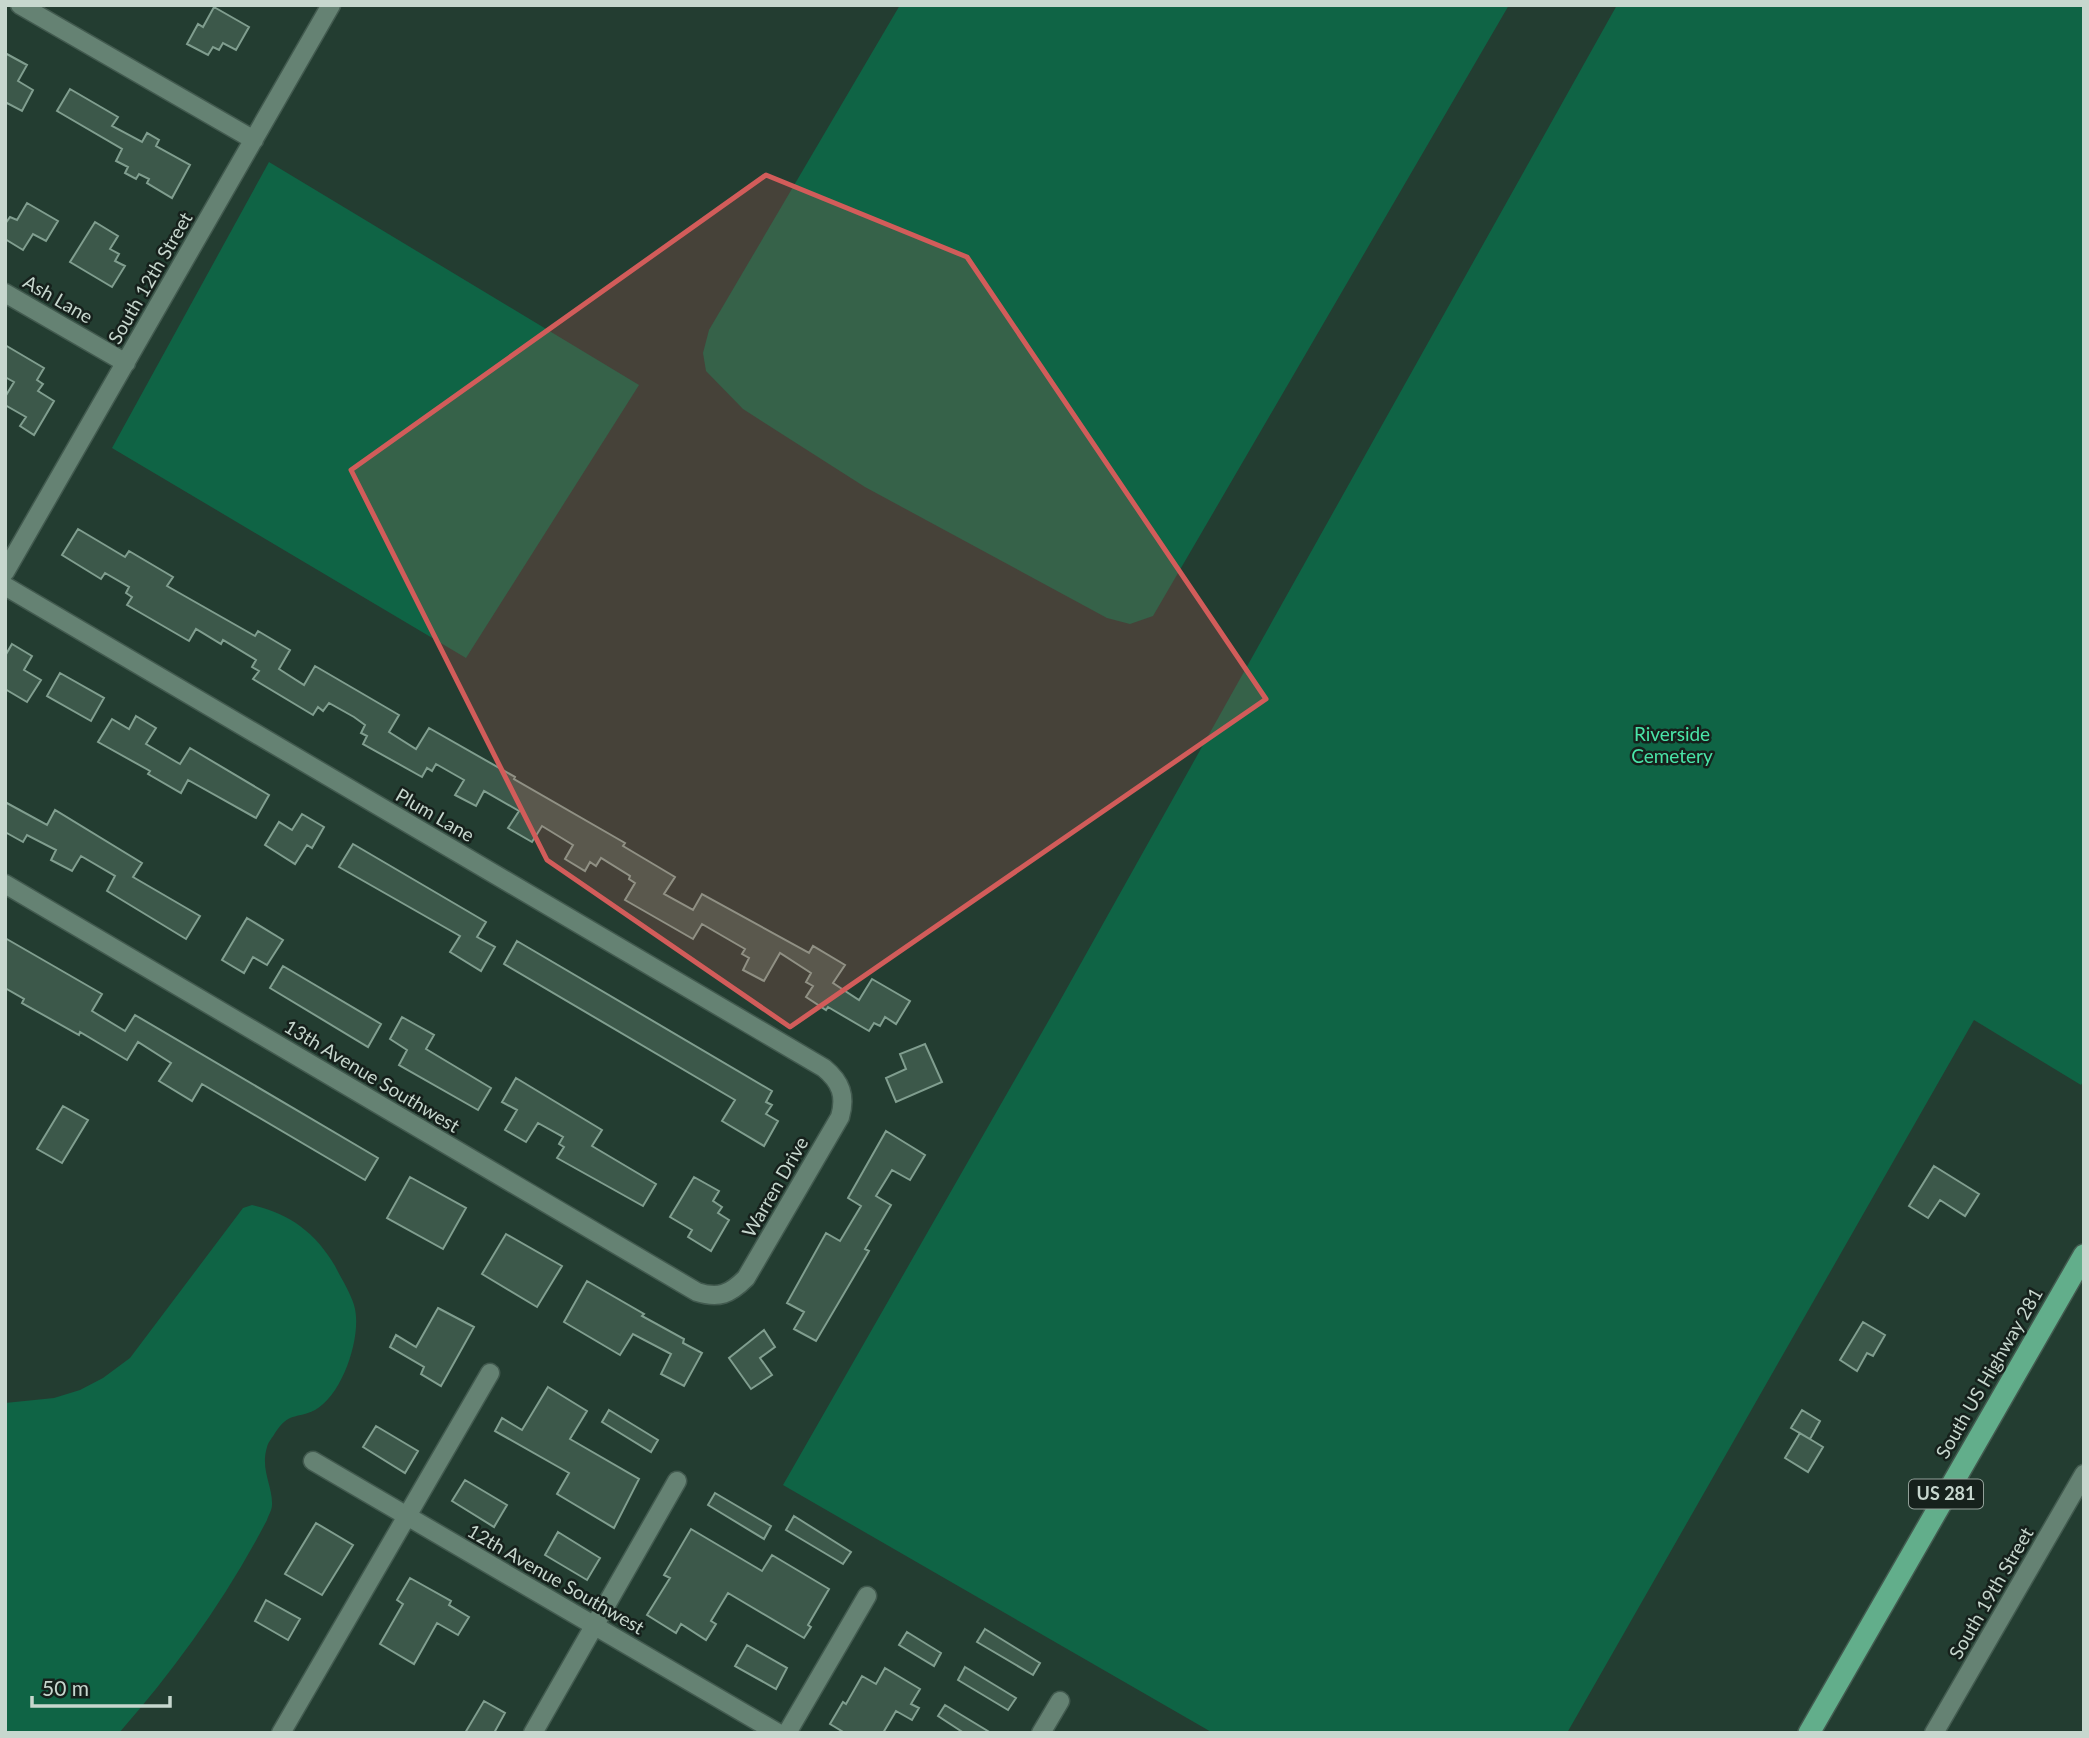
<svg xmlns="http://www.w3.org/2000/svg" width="2089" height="1738" viewBox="0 0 2089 1738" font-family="Lato,sans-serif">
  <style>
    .green { fill: #0f6445 }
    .building { fill: #3c584a; stroke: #809e8f; stroke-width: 2 }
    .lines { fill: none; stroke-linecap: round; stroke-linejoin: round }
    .minor-casing { stroke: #425a4f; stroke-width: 21 }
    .highway-casing { stroke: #425a4f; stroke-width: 24 }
    .minor { stroke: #658273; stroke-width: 18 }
    .highway { stroke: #62ae8b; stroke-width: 21 }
    .marked { fill: #d25c5a; fill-opacity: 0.2; stroke: #d25c5a; stroke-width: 5; stroke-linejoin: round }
    .labels { text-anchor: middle; stroke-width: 5; stroke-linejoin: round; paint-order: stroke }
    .shield { fill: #16211c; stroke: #92a099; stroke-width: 2 }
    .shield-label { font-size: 18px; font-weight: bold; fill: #c7d7ce }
    .street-label { font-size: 19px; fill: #c7d7ce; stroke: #16211c }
    .park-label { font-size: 19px; fill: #49e5a8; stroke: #16211c }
  </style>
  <rect width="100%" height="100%" fill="#233d31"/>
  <path class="green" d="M900,5h609l-356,611 -23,8 -23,-6 -242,-131 -122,-78 -37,-38 -3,-18 6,-23z
    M1617,5h467v1075l-3,5 -107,-65 -407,713h-354l-430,-248 274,-479z
    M269,162l370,223 -173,273 -354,-210z
    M252,1205c37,8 64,28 83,61 6,12 15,26 19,39 9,29 -11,90 -39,105 -21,10 -25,1 -40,23 -2,4 -7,9 -8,14 -7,23 6,39 5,58 0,5 -4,11 -5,15 -40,77 -91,148 -148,213h-114v-330l49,-5 26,-8 23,-12 27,-20 113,-150z"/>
  <path class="building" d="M214,7l35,20 -13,23 -13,-7 -4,7 -6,-3 -5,8 -21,-11 11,-20 5,3z
    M5,53l22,12 -9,16 15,9 -11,21 -15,-8 -2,2z
    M70,89l48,28 -6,9 30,16 5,-9 12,7 -3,6 34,19 -18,33 -25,-15 2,-4 -10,-5 -3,5 -11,-6 3,-6 -12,-6 6,-12 -65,-38z
    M27,203l31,18 -12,20 -13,-7 -10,16 -18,-11v-15l5,-7 7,3z
    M95,222l23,14 -8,13 9,5 -4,7 10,5 -13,21 -42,-25z
    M5,345l39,23 -7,12 6,4 -5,7 16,10 -20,34 -14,-9 6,-9 -21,-12v-8l9,-15 -9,-5z
    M78,529l47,28 4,-6 44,26 -6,9 88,50 3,-5 32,19 -11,19 25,16 11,-19 84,49 -10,17 27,17 13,-21 86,49 -1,2 111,64 -2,3 52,31 -11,17 29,16 9,-16 107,59 4,-7 32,19 -12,18 26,17 13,-21 38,22 -14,23 -11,-7 -5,9 -6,-3 -5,8 -41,-24 -2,3 -20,-13 7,-11 -7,-4 5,-9 -31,-20 -16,28 -21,-11 6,-12 -7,-4 3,-5 -43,-25 -9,15 -68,-39 10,-17 -6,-4 1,-3 -29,-18 -5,8 -6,-4 -5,9 -20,-12 8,-14 -31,-19 -10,16 -24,-14 11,-17 -35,-20 -8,15 -21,-11 9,-15 -28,-16 -4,7 -5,-3 -5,9 -59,-33 4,-8 -6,-3 4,-8 -11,-8 -25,-14 -6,8 -5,-4 -5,8 -60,-36 6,-8 -7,-4 4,-7 -33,-20 -2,4 -25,-15 -7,12 -62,-36 5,-8 -6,-4 3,-6 -24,-14 -4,6 -39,-24z
    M12,644l20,12 -8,14 17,10 -14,22 -22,-13v-33z
    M60,673l44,25 -13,23 -44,-25z
    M136,716l20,12 -10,16 34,20 10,-16 79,47 -13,23 -68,-38 -7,13 -33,-19 2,-3 -52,-29 14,-23 17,10z
    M5,802l42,23 8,-15 87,53 -9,14 67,39 -14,23 -79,-48 8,-15 -34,-20 -9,15 -21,-11 5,-10 -29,-15 -4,7 -18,-10z
    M302,814l22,13 -12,21 -5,-3 -12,19 -30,-19 14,-23 13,8z
    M353,844l133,78 -9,15 18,10 -14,24 -31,-19 10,-16 -121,-69z
    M247,918l36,22 -16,25 -14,-8 -9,16 -22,-13z
    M5,938l97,56 -10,17 33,20 10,-16 243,143 -13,22 -163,-96 -10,17 -33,-20 12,-18 -33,-21 -11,18 -47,-28 -1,3 -57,-32 2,-4 -19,-11z
    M517,941l255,150 -6,11 6,3 -6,9 12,7 -14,25 -42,-25 13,-21 -231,-136z
    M283,966l98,58 -13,23 -98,-59z
    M402,1017l32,18 -8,14 65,39 -13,22 -79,-45 8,-15 -17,-11z
    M925,1044l17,38 -46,20 -10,-24 20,-9 -6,-15z
    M516,1078l86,52 -10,16 64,38 -13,22 -86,-48 7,-11 -5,-3 4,-7 -25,-14 -12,19 -21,-12 12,-20 -15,-8z
    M63,1106l25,14 -26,43 -25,-14z
    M886,1131l39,24 -15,25 -18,-10 -16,26 15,9 -26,44 4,2 -53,90 -22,-12 10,-17 -17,-9 39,-70 14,8 21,-35 -13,-8z
    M1934,1166l45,28 -14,22 -25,-16 -12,18 -19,-12z
    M410,1177l56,31 -23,41 -56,-31z
    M694,1177l25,14 -6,10 9,6 -4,6 11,7 -18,31 -23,-14 4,-7 -22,-13z
    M506,1234l56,32 -25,41 -55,-33z
    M587,1281l57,33 -2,2 42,23 -1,4 19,10 -18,33 -23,-12 10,-20 -38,-20 -13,21 -56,-33z
    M438,1308l36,19 -33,59 -20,-12 3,-7 -34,-20 6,-12 20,12z
    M1863,1322l22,13 -12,21 -6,-3 -10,18 -17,-11z
    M764,1330l11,17 -15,11 12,17 -21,14 -22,-31z
    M548,1387l39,24 -17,28 69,40 -25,49 -57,-34 12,-21 -74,-42 7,-13 20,12z
    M609,1410l49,30 -7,12 -49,-30z
    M1802,1410l18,11 -10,18 -19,-11z
    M376,1426l42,25 -13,22 -42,-26z
    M1800,1433l23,14 -15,25 -23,-14z
    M465,1480l42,25 -13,22 -42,-26z
    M715,1493l56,33 -7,13 -56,-34z
    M794,1516l57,36 -8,12 -57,-34z
    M316,1523l37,22 -31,50 -37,-21z
    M691,1529l71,42 10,-16 57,34 -21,36 3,2 -7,11 -76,-45 -17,28 5,3 -10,16 -25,-16 -5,9 -29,-18 23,-37 -6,-3z
    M558,1532l42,26 -13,22 -42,-25z
    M410,1578l41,23 -2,4 20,12 -11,18 -21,-12 -23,41 -34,-20 23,-40 -6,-4z
    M266,1600l34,19 -12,21 -33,-19z
    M985,1629l55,34 -7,12 -56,-33z
    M907,1632l34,21 -7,13 -35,-21z
    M747,1645l40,23 -11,21 -41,-23z
    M965,1667l51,31 -8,12 -50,-30z
    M885,1668l35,21 -9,15 8,4 -7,12 -16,-9 -13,22h-38l-15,-9 13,-22 3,2 16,-28 14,8z
    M484,1701l21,12 -11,20h-29z
    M945,1705l46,28h-27l-26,-17z"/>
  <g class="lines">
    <defs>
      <path id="minor" d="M20,5l234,135
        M5,293l121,70
        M5,572l326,-567
        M5,586l819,482c17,14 22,28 16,49l-94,161c-16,16 -27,21 -49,14l-692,-408
        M313,1461l465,272
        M281,1733l209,-360
        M533,1733l144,-252
        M787,1733l80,-137
        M1041,1733l19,-32
        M1934,1733l150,-259"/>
      <path id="highway" d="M1809,1733l275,-478"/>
    </defs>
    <use href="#minor" class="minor-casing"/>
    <use href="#highway" class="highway-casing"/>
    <use href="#minor" class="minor"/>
    <use href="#highway" class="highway"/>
  </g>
  <path class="marked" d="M766,175l201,82 299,442 -476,328 -243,-167 -196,-390z"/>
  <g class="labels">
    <rect class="shield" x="1909" y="1479.5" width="74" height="29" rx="5"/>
    <g class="shield-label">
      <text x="1946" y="1500">US 281</text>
    </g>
    <g class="street-label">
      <text transform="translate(150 278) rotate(-60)" y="7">South 12th Street</text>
      <text transform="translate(58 299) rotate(30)" y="7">Ash Lane</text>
      <text transform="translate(435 815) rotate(30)" y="7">Plum Lane</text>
      <text transform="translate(372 1076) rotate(31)" y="7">13th Avenue Southwest</text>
      <text transform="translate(775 1187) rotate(-60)" y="7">Warren Drive</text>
      <text transform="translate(1989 1373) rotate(-60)" y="7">South US Highway 281</text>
      <text transform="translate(556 1579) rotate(30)" y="7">12th Avenue Southwest</text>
      <text transform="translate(1991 1593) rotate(-60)" y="7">South 19th Street</text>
    </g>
    <g class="park-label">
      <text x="1672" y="741">Riverside<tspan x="1672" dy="22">Cemetery</tspan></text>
    </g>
  </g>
  <rect width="2089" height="1738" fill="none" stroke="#c7d7ce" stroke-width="14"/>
  <path d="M32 1696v10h138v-10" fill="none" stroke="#c7d7ce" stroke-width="3.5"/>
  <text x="42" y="1696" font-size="21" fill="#c7d7ce" stroke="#16211c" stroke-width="5" paint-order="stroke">50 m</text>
</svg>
